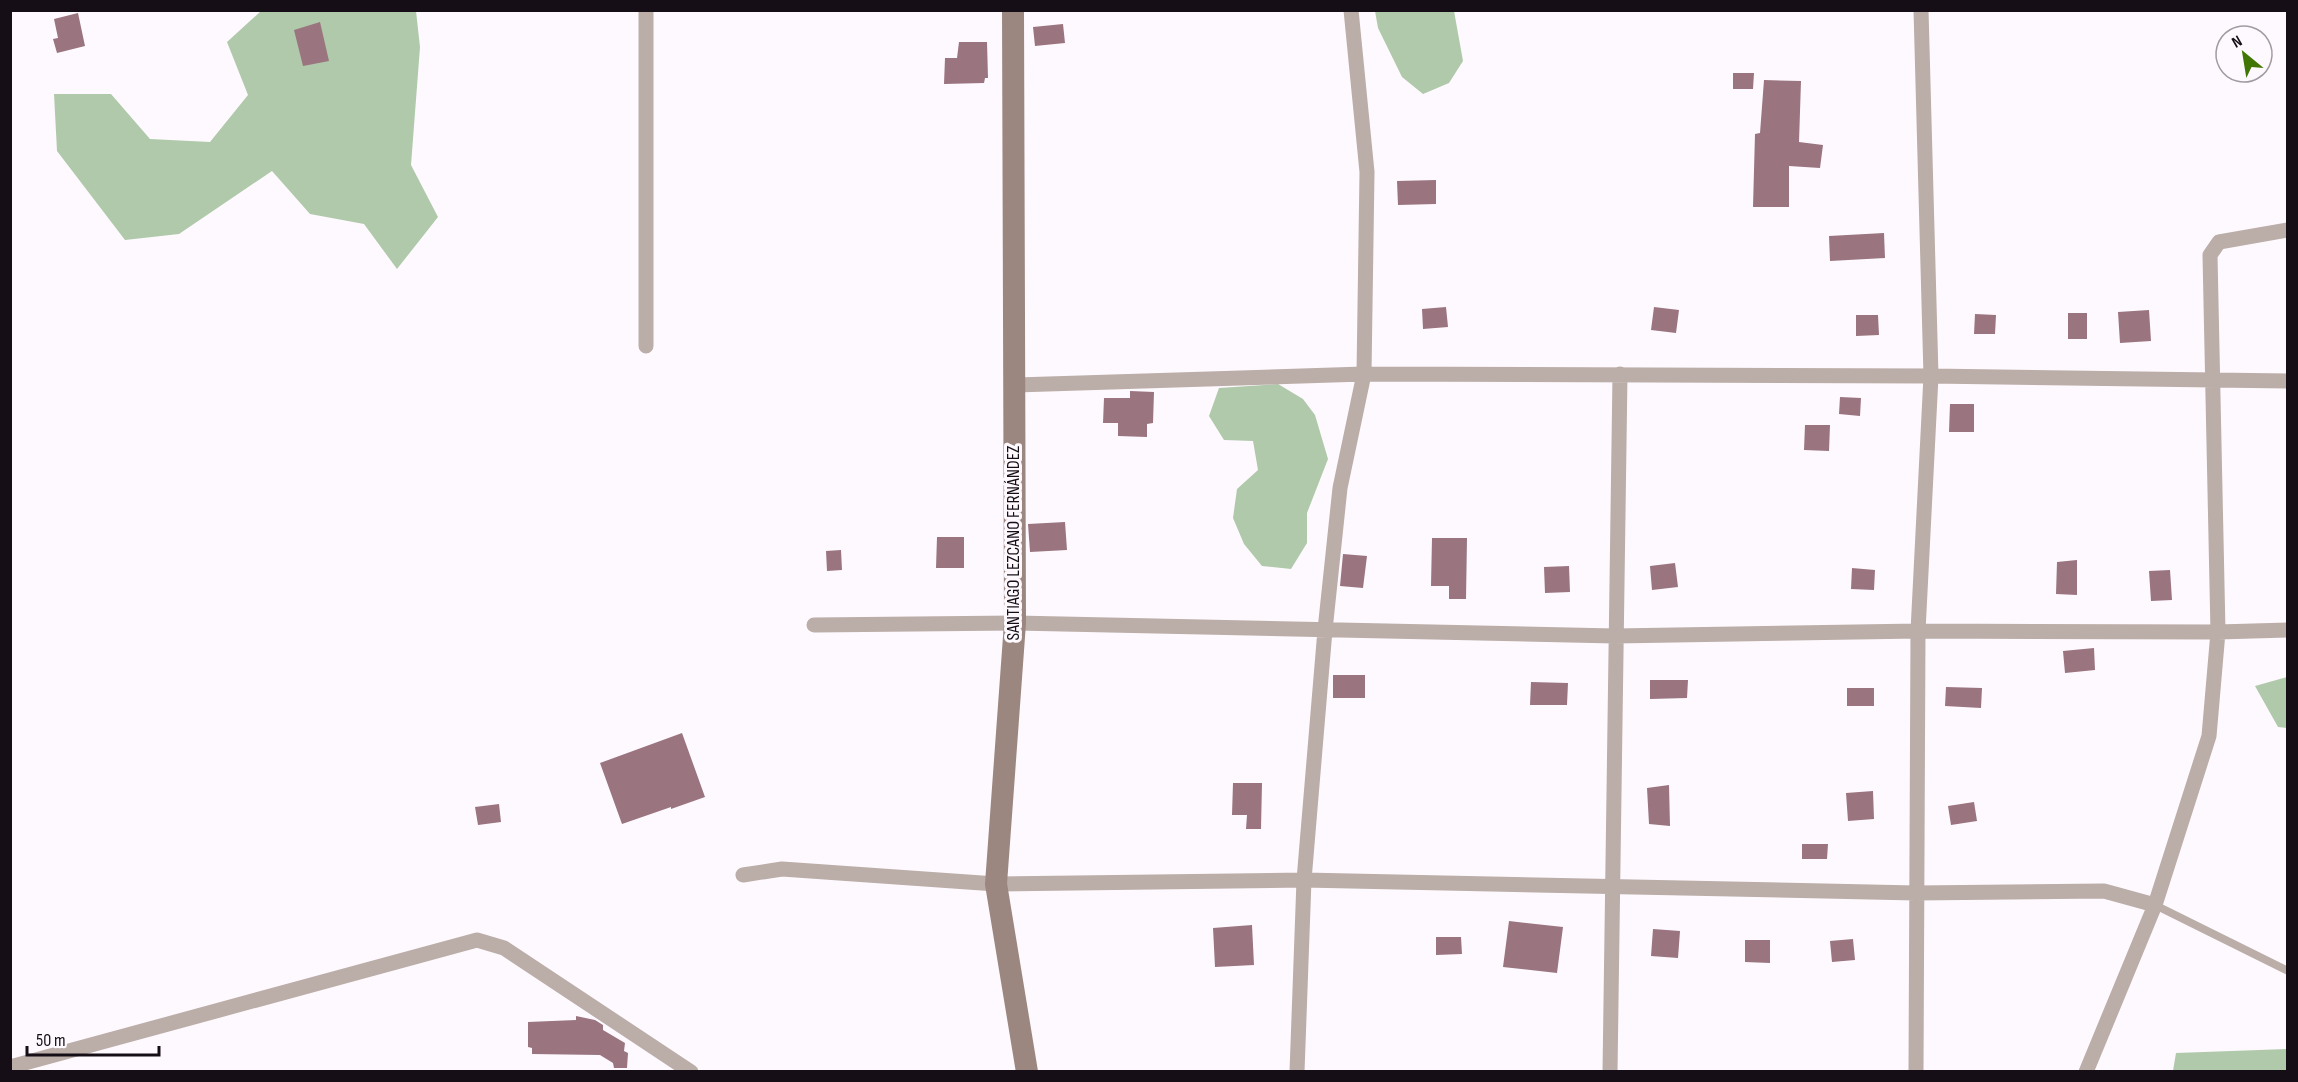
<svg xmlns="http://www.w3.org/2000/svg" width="2298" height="1082" viewBox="0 0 2298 1082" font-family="'Sofia Sans Condensed',sans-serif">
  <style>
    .forest { fill: #afc9aa }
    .building { fill: #9a747f }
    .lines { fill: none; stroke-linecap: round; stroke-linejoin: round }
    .lane { stroke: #bbada8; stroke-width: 8 }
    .street { stroke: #bbada8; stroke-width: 15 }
    .secondary { stroke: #9c8780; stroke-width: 22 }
    .labels { text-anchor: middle; stroke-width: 6; stroke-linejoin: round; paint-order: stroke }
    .street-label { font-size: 18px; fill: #160e16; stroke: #fef9fe }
  </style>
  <rect width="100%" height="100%" fill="#fef9fe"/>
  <path class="forest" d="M261,11h155l4,36 -9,118 27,52 -41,52 -33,-45 -54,-10 -38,-43 -93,63 -54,6 -68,-89 -3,-57h57l39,45 60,3 38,-47 -21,-53z
    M1375,11h79l9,50 -14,22 -26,11 -21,-17 -24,-49z
    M1278,384l25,15 12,16 13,44 -21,54v30l-16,26 -29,-3 -18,-22 -11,-26 4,-29 21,-19 -5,-29 -29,-1 -15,-24 10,-28z
    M2287,677v51l-9,-1 -23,-41z
    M2287,1049v22h-114l3,-18z"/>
  <path class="building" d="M78,13l7,33 -28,7 -4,-14 5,-1 -4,-19z
    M320,22l9,39 -26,5 -9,-36z
    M1063,24l2,19 -30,3 -2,-19z
    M959,42h28l1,36h-3l-1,5 -40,1 1,-26h12z
    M1733,73h21l-1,16h-20z
    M1764,80l37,1 -2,61 24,3 -3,23 -31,-2v41h-36l2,-73 5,-1z
    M1436,180v24l-38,1 -1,-24z
    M1884,233l1,25 -55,3 -1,-25z
    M1446,307l2,20 -25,2 -1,-20z
    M1654,307l25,3 -3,23 -25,-3z
    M2149,310l2,31 -31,2 -2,-31z
    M2068,313h19v26h-19z
    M1975,314l21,1 -1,19h-21z
    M1856,315h22l1,20 -23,1z
    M1130,391l24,1 -1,31 -6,1v13l-29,-1v-13h-15l1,-25h26z
    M1840,397l21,1 -1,18 -21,-2z
    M1950,404h24v28h-25z
    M1805,425h25l-1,26 -25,-1z
    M1065,522l2,28 -37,2 -2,-28z
    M937,537h27v31h-28z
    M1432,538h35l-1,61h-17v-13h-18z
    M841,550l1,20 -15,1 -1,-20z
    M1343,554l24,2 -4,32 -23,-2z
    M2077,560v35l-21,-1 1,-32z
    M1675,563l3,24 -26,3 -2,-24z
    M1569,566l1,26 -25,1 -1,-26z
    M1852,568l23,2 -1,20 -23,-1z
    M2170,570l2,30 -21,1 -2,-30z
    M2094,648l1,22 -30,3 -2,-22z
    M1333,675h32v23h-32z
    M1650,680h38l-1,18 -37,1z
    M1531,682l37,1 -1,22h-37z
    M1946,687l36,1 -1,20 -36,-2z
    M1847,688h27v18h-27z
    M682,733l23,64 -34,12v-2l-49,17 -22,-61z
    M1233,783h29l-1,46h-15l1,-14h-15z
    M1669,785l1,41 -21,-2 -2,-36z
    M1873,791l1,28 -26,2 -2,-28z
    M1974,802l3,19 -26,4 -3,-19z
    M499,804l2,18 -23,3 -3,-18z
    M1802,844h26l-1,15h-25z
    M1509,921l54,6 -6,46 -54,-6z
    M1252,925l2,40 -39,2 -2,-39z
    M1653,929l27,2 -2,27 -27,-2z
    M1436,937h25l1,17 -26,1z
    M1853,939l2,21 -23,2 -2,-21z
    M1745,940h25v23l-25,-1z
    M576,1016l19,4 8,5v5l22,13 -1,8 4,2 -1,15h-13l-1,-5 -13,-8 -68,-1v-6l-4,-1v-25l48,-2z"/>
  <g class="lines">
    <path class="lane" d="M2155,905l133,66"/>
    <path class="street" d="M646,10v336
      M1013,385l351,-11 567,2 357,5
      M814,625l201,-2 600,13 303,-5 300,1 -8,-377 9,-13 69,-12
      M743,875l39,-6 214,15 308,-4 612,13 188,-2 51,14
      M10,1067l467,-127 27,8 187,124
      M1297,1072l7,-192 21,-250 15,-142 24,-114 3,-202 -16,-162
      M1610,1072l10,-698
      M1916,1072l2,-441 13,-255 -10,-366
      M2086,1072l69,-167 54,-169 9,-104 70,-2"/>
    <path class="secondary" d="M1013,10l2,613 -19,261 31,188"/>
  </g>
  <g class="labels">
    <g class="street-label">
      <text transform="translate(1013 543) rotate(-90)" y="6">SANTIAGO LEZCANO FERNÁNDEZ</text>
    </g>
  </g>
  <rect width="2298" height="1082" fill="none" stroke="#160e16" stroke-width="24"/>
  <g transform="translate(2244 54) rotate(330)"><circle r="28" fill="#fef9fe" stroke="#a19ba1" stroke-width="1.5"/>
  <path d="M0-4.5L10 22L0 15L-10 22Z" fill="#407604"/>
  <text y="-9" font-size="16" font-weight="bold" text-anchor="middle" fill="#160e16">N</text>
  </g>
  <path d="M27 1046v9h132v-9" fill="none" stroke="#160e16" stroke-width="3"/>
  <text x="36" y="1046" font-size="18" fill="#160e16" stroke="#fef9fe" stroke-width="4.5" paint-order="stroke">50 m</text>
</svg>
